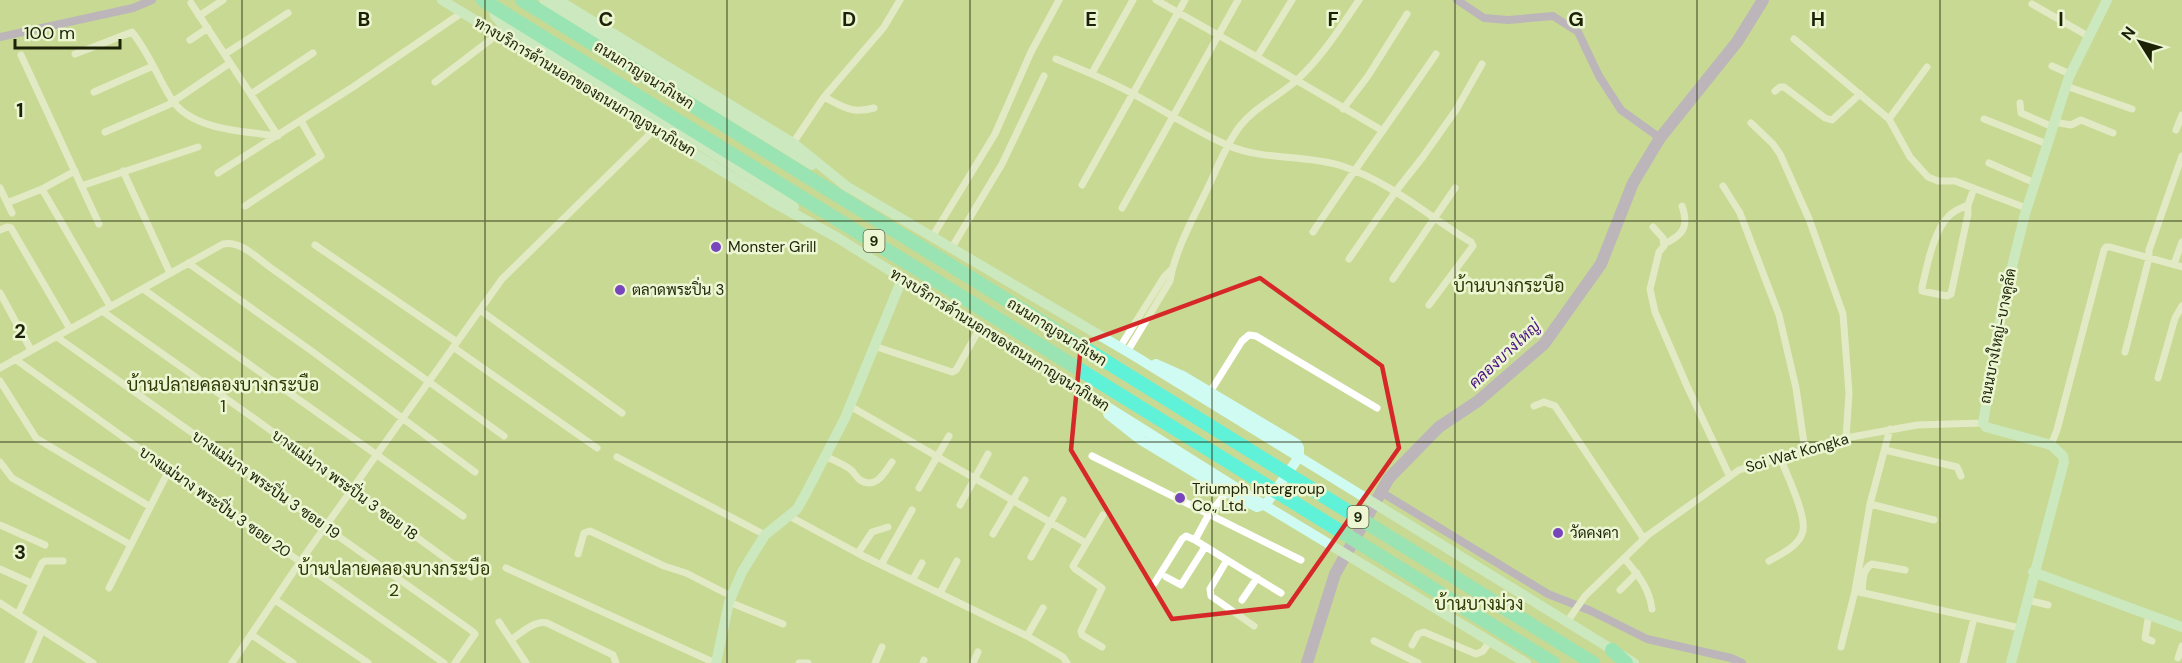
<svg xmlns="http://www.w3.org/2000/svg" width="2182" height="663" viewBox="0 0 2182 663" font-family="'DM Sans',Sarabun,sans-serif">
  <style>
    .lines { fill: none; stroke-linecap: round; stroke-linejoin: round }
    .canal { stroke: #ad8be9; stroke-width: 8 }
    .river { stroke: #ad8be9; stroke-width: 12 }
    .street { stroke: #fff; stroke-width: 7 }
    .secondary { stroke: #cffbf3; stroke-width: 10 }
    .highway { stroke: #5ff2d8; stroke-width: 14 }
    .marked { fill: none; stroke: #d62828; stroke-width: 4.5; stroke-linejoin: round }
    .grid { fill: none; stroke: #1c2206; stroke-width: 1.5; stroke-opacity: 0.55 }
    .poi-dot { fill: #7845bc; stroke: #ecf6d3; stroke-width: 2 }
    .labels { text-anchor: middle; stroke-width: 5; stroke-linejoin: round; paint-order: stroke }
    .shield { fill: #ecf6d3; stroke: #5a6244; stroke-width: 1.5 }
    .shield-label { font-size: 14px; font-weight: bold; fill: #1c2206 }
    .street-label { font-size: 15px; fill: #1c2206; stroke: #ecf6d3 }
    .poi-label { font-size: 15px; fill: #1c2206; stroke: #ecf6d3; text-anchor: start }
    .water-label { font-size: 16px; font-style: italic; fill: #4b1383; stroke: #ecf6d3 }
    .quarter-label { font-size: 18px; fill: #303a04; stroke: #ecf6d3 }
    .grid-label { font-size: 20px; text-anchor: middle; font-weight: bold; fill: #1c2206; stroke: #ecf6d3; stroke-width: 5; stroke-linejoin: round; paint-order: stroke }
  </style>
  <rect width="100%" height="100%" fill="#c8d994"/>
  <g class="lines">
    <path class="canal" d="M1457,0l27,18 24,2 45,-4 25,16 21,44 22,34 39,28
      M0,37l133,-29 19,-8
      M1381,492l167,102 43,17 56,28 84,19 11,5"/>
    <path class="river" d="M1307,663l28,-89 54,-96 50,-51 39,-26 66,-57 57,-80 32,-81 27,-45 77,-96 26,-42"/>
    <path class="street" d="M1156,0l101,57 126,74
      M191,3l87,133
      M2032,4l56,32
      M199,16l24,-16
      M1794,39l95,80 21,38 18,20 10,4h17l71,27
      M190,40l18,-12
      M75,54l57,-22c17,21 26,46 40,68 21,31 73,31 106,36
      M225,54l63,-41
      M21,55l78,169
      M1257,57l35,-57
      M1056,59c27,11 54,22 79,36 30,16 60,36 92,50 36,16 78,9 115,21 49,16 86,50 129,76l2,4 -44,59
      M2052,66l18,8
      M1092,73l41,-73
      M435,82l63,-48
      M2066,86l66,23
      M1775,91l5,-4h4l41,31 7,2 28,-26
      M94,92l59,-26
      M251,94l62,-41
      M824,97c20,10 27,17 50,11
      M2020,103l1,10 32,14
      M1343,109l25,-33 39,-62
      M1889,119l38,-52
      M1984,119l63,25
      M2054,122l17,3 10,-5 32,13
      M1751,123l22,21 7,10 29,65 34,95 6,79 -3,45
      M2176,130l6,-15
      M105,132l63,-27 62,-42
      M793,143l31,-46 60,-70 16,-27
      M1989,163l46,20
      M123,171l47,102
      M218,173l135,-86 110,-75
      M1082,185l103,-185
      M81,186l117,-39
      M1723,186l17,27 39,102 17,73 9,62
      M0,188l12,25
      M42,189l68,117
      M7,203l35,-14 33,-18
      M1968,205c-7,3 -15,6 -20,12 -15,15 -21,50 -26,70v4l25,5 4,-2 17,-80v-9l6,-17
      M245,206l76,-50 -20,-35
      M1122,208l116,-208
      M1653,227l10,11 1,8 -5,6 -9,37 5,23 32,74 42,89
      M0,230l7,-3 4,1 59,101
      M1313,232c40,-61 83,-119 123,-178
      M932,237l63,-103 36,-82 28,-52
      M1664,244c20,-9 25,-18 18,-38
      M315,245l142,97
      M951,249l51,-85 42,-88
      M1349,259l47,-68 26,-33 34,-48 26,-46
      M188,263l125,89 162,120
      M2174,264l8,-22
      M1455,271c14,11 26,19 44,14
      M1393,279l62,-91
      M143,289l320,227
      M0,293l31,57
      M480,310l142,103
      M102,311l160,113 209,153
      M57,337l415,294 3,3 -20,29
      M874,346l78,26 4,-2 24,-42
      M453,347l144,101
      M1120,347l44,-70 8,-8
      M1127,352l43,-71c5,-32 26,-68 40,-98 9,-19 17,-40 30,-57 15,-19 39,-30 57,-46 25,-23 43,-52 62,-80
      M2125,352l24,-94v-8l33,-94
      M15,359l122,88 307,216
      M0,368l223,-124c16,-4 32,12 44,21l237,171
      M2158,378l17,-60 7,-12
      M0,381l36,57 113,68
      M1210,392l32,-51 7,-6 7,1 121,72
      M850,406l236,137
      M1534,406l10,-4 11,4 89,133
      M2051,445l6,-15 47,-180 2,-3h4l72,20
      M1885,450l72,17 4,9
      M825,456c8,4 18,8 25,13 4,3 6,8 10,11 16,10 24,-7 32,-18
      M1092,456l209,104
      M617,457l148,78
      M0,462l12,16 119,67
      M919,488l30,-52
      M1227,492l-18,22 -14,26 32,20 -17,29 1,7 43,30
      M1870,504l64,16
      M960,505l28,-51
      M789,516l72,39 166,81 36,21 4,6
      M0,525l45,20
      M993,534l32,-54
      M858,553l14,-21 16,-5
      M578,554l6,-21 6,-2 74,35 22,7 45,23
      M1031,557l32,-57
      M1624,558c14,17 25,29 28,51
      M1227,560l54,33
      M1769,561c12,-7 28,-14 33,-27 7,-15 -16,-60 -22,-77
      M881,565l31,-55
      M506,568l209,95
      M0,569l29,13
      M1166,577l15,8 24,-38
      M913,579l9,-16
      M1154,584l28,-45 4,-3 9,4
      M109,588l60,-118
      M1620,590l17,-17
      M1855,591l165,37
      M940,593l17,-32
      M1862,593c1,-11 0,-24 10,-29l33,6
      M275,600l93,63
      M1242,600l15,-22
      M2027,600l21,5
      M729,602l54,22
      M0,603l93,60
      M18,614l24,-51 3,-2h18
      M2149,614l-4,24 7,3
      M499,622l27,41
      M1567,622l18,-26 63,-61 91,-65 107,-32 71,-13 66,-2
      M252,635l41,28
      M1027,636l16,-28
      M511,640c10,-7 23,-20 36,-17l66,32 3,8
      M1374,641l44,22
      M1412,645l6,-11 6,-2 52,22 7,-3 7,-10
      M1102,647l-20,-12 -1,-4 21,-43 -27,-19 -2,-3 30,-51
      M1841,647l14,-56 15,-87 20,-75
      M2178,658l4,-12
      M28,663l14,-33
      M232,663l68,-101 202,-283 153,-150
      M799,663h9
      M875,663l7,-16
      M923,663l1,-3
      M973,663l5,-11
      M1963,663l11,-45"/>
    <path class="secondary" d="M442,0l329,201 67,37 413,259 275,166
      M544,0l268,165
      M558,0l235,143 53,43 287,169 501,308
      M493,3l2,13 9,10 55,32 207,128 28,21
      M1108,414l33,26 86,52 30,15 9,-3 33,-47v-9l-2,-4 -114,-68 -27,-12
      M2033,572l149,55
      M716,663l13,-61 13,-30 23,-37 32,-26 8,-14 40,-77 57,-139
      M2011,663l53,-201 -1,-6 -12,-11 -65,-18 -3,-4 20,-120 22,-89 44,-137 38,-77"/>
    <path class="highway" d="M483,0l1070,663
      M522,0l1071,663
      M1612,650l14,13"/>
  </g>
  <path d="M0 0H2182V663H0ZM1260,278l122,88 17,82 -111,158 -116,13 -101,-169 10,-106z" fill="#c8d994" fill-opacity=".55" fill-rule="evenodd"/>
  <path class="marked" d="M1260,278l122,88 17,82 -111,158 -116,13 -101,-169 10,-106z"/>
  <path class="grid" d="M242,0v663M485,0v663M727,0v663M970,0v663M1212,0v663M1455,0v663M1697,0v663M1940,0v663M0,221h2182M0,442h2182"/>
  <g class="poi-dot">
    <circle cx="716" cy="247" r="6"/>
    <circle cx="620" cy="290" r="6"/>
    <circle cx="1180" cy="498" r="6"/>
    <circle cx="1558" cy="533" r="6"/>
  </g>
  <g class="labels">
    <g class="shield">
      <rect x="863.5" y="230" width="21" height="22" rx="4.5"/>
      <rect x="1347.5" y="506" width="21" height="22" rx="4.5"/>
    </g>
    <g class="shield-label">
      <text x="874" y="246">9</text>
      <text x="1358" y="522">9</text>
    </g>
    <g class="street-label">
      <text transform="translate(644 75) rotate(32)" y="5">ถนนกาญจนาภิเษก</text>
      <text transform="translate(585 87) rotate(31)" y="5">ทางบริการด้านนอกของถนนกาญจนาภิเษก</text>
      <text transform="translate(1057 332) rotate(32)" y="5">ถนนกาญจนาภิเษก</text>
      <text transform="translate(1998 336) rotate(-79)" y="5">ถนนบางใหญ่-บางคูลัด</text>
      <text transform="translate(1000 340) rotate(32)" y="5">ทางบริการด้านนอกของถนนกาญจนาภิเษก</text>
      <text transform="translate(1797 453) rotate(-16)" y="5">Soi Wat Kongka</text>
      <text transform="translate(266 485) rotate(35)" y="5">บางแม่นาง พระปิ่น 3 ซอย 19</text>
      <text transform="translate(345 485) rotate(36)" y="5">บางแม่นาง พระปิ่น 3 ซอย 18</text>
      <text transform="translate(215 502) rotate(35)" y="5">บางแม่นาง พระปิ่น 3 ซอย 20</text>
    </g>
    <g class="poi-label">
      <text x="728" y="252">Monster Grill</text>
      <text x="632" y="295">ตลาดพระปิ่น 3</text>
      <text x="1192" y="494">Triumph Intergroup<tspan x="1192" dy="17">Co., Ltd.</tspan></text>
      <text x="1570" y="538">วัดคงคา</text>
    </g>
    <g class="water-label">
      <text transform="translate(1504 354) rotate(-43)" y="6">คลองบางใหญ่</text>
    </g>
    <g class="quarter-label">
      <text x="1509" y="292">บ้านบางกระบือ</text>
      <text x="223" y="391">บ้านปลายคลองบางกระบือ<tspan x="223" dy="21">1</tspan></text>
      <text x="394" y="575">บ้านปลายคลองบางกระบือ<tspan x="394" dy="21">2</tspan></text>
      <text x="1479" y="610">บ้านบางม่วง</text>
    </g>
  </g>
  <g class="grid-label">
    <text x="364" y="26">B</text>
    <text x="606" y="26">C</text>
    <text x="849" y="26">D</text>
    <text x="1091" y="26">E</text>
    <text x="1333" y="26">F</text>
    <text x="1576" y="26">G</text>
    <text x="1818" y="26">H</text>
    <text x="2061" y="26">I</text>
    <text x="20" y="117">1</text>
    <text x="20" y="338">2</text>
    <text x="20" y="559">3</text>
  </g>
  <g transform="translate(2140 42) rotate(307)" stroke="#ecf6d3" stroke-width="4.5" paint-order="stroke">
  <path d="M0-4.5L10 22L0 15L-10 22Z" fill="#1c2206"/>
  <text y="-9" font-size="16" font-weight="bold" text-anchor="middle" fill="#1c2206">N</text>
  </g>
  <path d="M15 39v9h105v-9" fill="none" stroke="#1c2206" stroke-width="3"/>
  <text x="24" y="39" font-size="18" fill="#1c2206" stroke="#ecf6d3" stroke-width="4.5" paint-order="stroke">100 m</text>
</svg>
